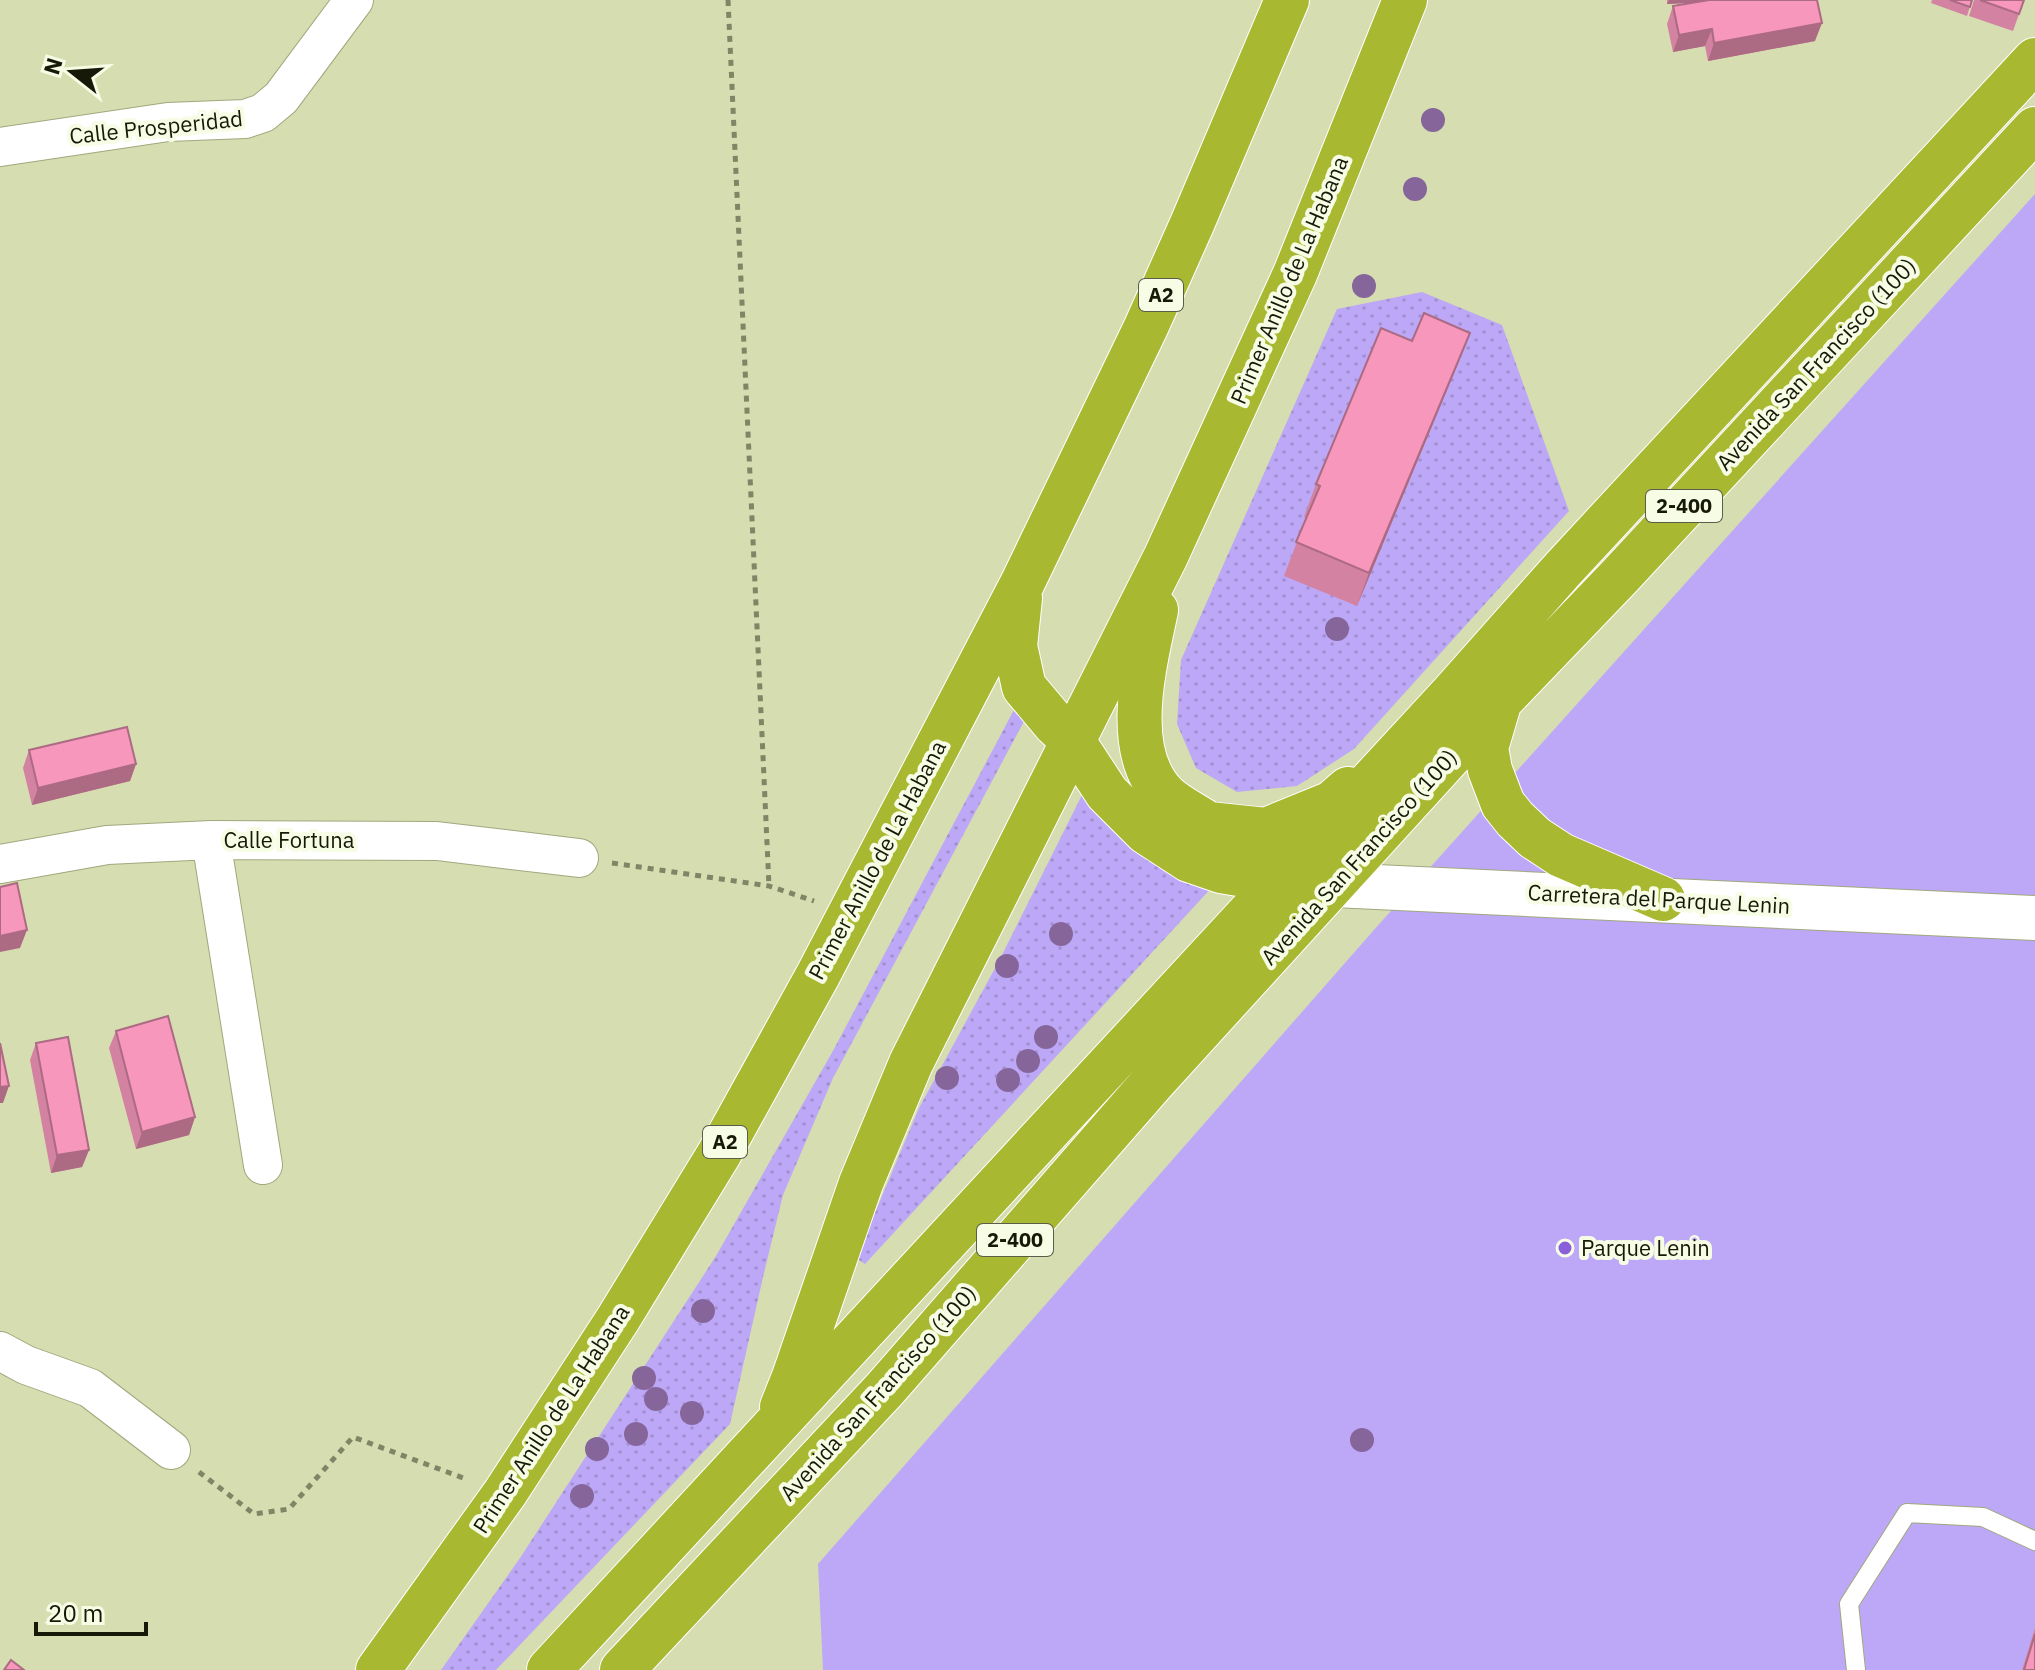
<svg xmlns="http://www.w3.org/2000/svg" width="2035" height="1670" viewBox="0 0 2035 1670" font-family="'IBM Plex Sans',sans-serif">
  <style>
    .grass { fill: url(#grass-dots) }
    .park { fill: #bda8f7 }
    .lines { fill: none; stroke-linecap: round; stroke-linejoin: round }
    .lane-casing { stroke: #a0a87d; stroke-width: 20 }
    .street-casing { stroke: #a0a87d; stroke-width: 40 }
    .secondary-casing { stroke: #a0a87d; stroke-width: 46 }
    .highway-casing { stroke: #fff; stroke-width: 46 }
    .path { stroke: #808565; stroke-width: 5; stroke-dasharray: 6 6; stroke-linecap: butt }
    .lane { stroke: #fff; stroke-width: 18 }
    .street { stroke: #fff; stroke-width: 38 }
    .secondary { stroke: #fff; stroke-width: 44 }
    .highway { stroke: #a9b831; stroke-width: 44 }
    .tree { fill: #86669a }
    .wall { fill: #d482a1 }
    .shaded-wall { fill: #ac6a83 }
    .building { fill: #f697bb; stroke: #ac6a83; stroke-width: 2 }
    .poi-dot { fill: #8960da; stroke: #f7fce5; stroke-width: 3 }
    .labels { text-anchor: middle; stroke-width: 8; stroke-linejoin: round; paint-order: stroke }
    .shield { fill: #f7fce5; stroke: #5a5d4a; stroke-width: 2 }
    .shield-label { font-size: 20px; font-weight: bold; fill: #161908 }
    .street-label { font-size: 22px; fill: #161908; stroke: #f7fce5 }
    .poi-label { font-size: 22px; fill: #161908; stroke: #f7fce5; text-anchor: start }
  </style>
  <defs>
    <pattern id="grass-dots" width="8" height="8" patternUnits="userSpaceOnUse" patternTransform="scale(2)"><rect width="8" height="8" fill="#bda8f7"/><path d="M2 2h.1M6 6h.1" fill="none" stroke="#a290d2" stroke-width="1.8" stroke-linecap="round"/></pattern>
  </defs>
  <rect width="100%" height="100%" fill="#d5ddb1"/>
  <path class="grass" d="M1422,292l80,33 67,186 -215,238 -57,37 -60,6 -41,-24 -19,-44 4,-64 156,-351z
    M1016,706l13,6 -196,366 -50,117 -20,82 -33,147 -234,246h-55l79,-112 196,-302 118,-207z
    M1082,795l133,89 -350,380 -9,-6 63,-150 81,-149z"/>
  <path class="park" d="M2035,194v1476h-1212l-5,-106 555,-633z"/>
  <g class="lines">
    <defs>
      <path id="lane" d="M1856,1670l-7,-66 58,-91 76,4 52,24"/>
      <path id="street" d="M0,147l168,-25 77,-3 18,-6 18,-15 73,-98
        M211,840l52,325
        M0,864l107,-19 104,-5 226,1 142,17
        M0,1351l26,14 64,23 81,62"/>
      <path id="secondary" d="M1303,880l31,5 701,33"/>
      <path id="highway" d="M1020,598l-5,48 9,41 31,37 18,17 34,52 39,39 43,28 32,11 24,4 38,2
        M1156,610c-11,54 -35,140 9,185 14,13 31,20 46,31 25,16 48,34 71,50
        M1499,704l-13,44 4,22 13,34 12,15 20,19 26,17 102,44
        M1209,824l57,6 66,-27 16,-14
        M782,1407l12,-30 67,-194 50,-120 255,-507 129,-282 110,-274
        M378,1670l127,-177 113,-174 101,-165 99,-179 204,-391 124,-257 46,-103 95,-224
        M549,1670l734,-793 170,-184 110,-124 472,-509
        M622,1670l263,-281 268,-307 346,-380 121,-126 415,-447"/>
    </defs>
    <use href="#lane" class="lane-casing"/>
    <use href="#street" class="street-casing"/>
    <use href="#secondary" class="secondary-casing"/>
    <use href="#highway" class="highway-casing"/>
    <path class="path" d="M728,0l41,886
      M612,863l157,23 45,15
      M199,1472l55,42 35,-5 64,-72 113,42"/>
    <use href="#lane" class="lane"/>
    <use href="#street" class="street"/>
    <use href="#secondary" class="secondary"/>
    <use href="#highway" class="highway"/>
  </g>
  <g class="tree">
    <circle cx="1433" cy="120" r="12"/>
    <circle cx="1415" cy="189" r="12"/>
    <circle cx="1364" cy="286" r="12"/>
    <circle cx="1337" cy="629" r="12"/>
    <circle cx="1061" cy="934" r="12"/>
    <circle cx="1007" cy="966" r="12"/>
    <circle cx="1046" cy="1037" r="12"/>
    <circle cx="1028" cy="1061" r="12"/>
    <circle cx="947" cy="1078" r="12"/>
    <circle cx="1008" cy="1080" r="12"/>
    <circle cx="703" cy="1311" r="12"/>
    <circle cx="644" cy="1378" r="12"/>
    <circle cx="656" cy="1399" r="12"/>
    <circle cx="692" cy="1413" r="12"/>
    <circle cx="636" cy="1434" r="12"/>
    <circle cx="1362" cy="1440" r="12"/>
    <circle cx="597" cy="1449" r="12"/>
    <circle cx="582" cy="1496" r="12"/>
  </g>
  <path class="wall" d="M1667,0h150l-2,41 -107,20 -3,-15 -32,6 -6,-28 6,-18 18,-3 -24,1z
    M1932,0h40l-5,16 -36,-13z
    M1974,0h50l-11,31 -44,-15z
    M1457,366l-100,240 -73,-30 22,-58 -2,-1 12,-33z
    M29,750l107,14 -6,17 -98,24 -9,-37z
    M116,1031l79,86 -6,18 -53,14 -27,-101z
    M36,1043l53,107 -7,17 -31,6 -21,-113z
    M2035,1628v42h-13z"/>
  <path class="shaded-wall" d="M1669,0h61v1l-63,3z
    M1822,23l-7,18 -107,20 6,-18z
    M1712,29l-7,17 -32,6 6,-17z
    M1470,333l-13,33 -100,240 12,-33z
    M136,764l-6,17 -98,24 6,-17z
    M27,930l-7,18 -20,4v-16z
    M9,1086l-6,17h-3v-16z
    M195,1117l-6,18 -53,14 6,-17z
    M89,1150l-7,17 -31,6 6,-18z"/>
  <path class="building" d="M1709,0h108l5,23 -108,20 -2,-14 -33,6 -6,-29z
    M1950,0h22l-2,7z
    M1980,0h44l-5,14z
    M1424,313l46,20 -101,240 -73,-31 24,-56 -4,-2 65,-156 31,13z
    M127,727l9,37 -98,24 -9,-38z
    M17,883l10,47 -27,6v-49z
    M168,1016l27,101 -53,15 -26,-101z
    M68,1037l21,113 -32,5 -21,-112z
    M0,1043l9,43 -9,1z
    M2035,1634v36h-11z
    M11,1660l13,10h-20z"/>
  <circle class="poi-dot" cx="1565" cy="1248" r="8"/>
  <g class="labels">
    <g class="shield">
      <rect x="1139" y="279" width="44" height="32" rx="6"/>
      <rect x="1646" y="490" width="76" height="32" rx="6"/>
      <rect x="703" y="1126" width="44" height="32" rx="6"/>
      <rect x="977" y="1224" width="76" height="32" rx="6"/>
    </g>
    <g class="shield-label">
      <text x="1161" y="302">A2</text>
      <text x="1684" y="513">2-400</text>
      <text x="725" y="1149">A2</text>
      <text x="1015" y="1247">2-400</text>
    </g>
    <g class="street-label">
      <text transform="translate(156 127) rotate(-6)" y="8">Calle Prosperidad</text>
      <text transform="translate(1289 280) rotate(-67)" y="8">Primer Anillo de La Habana</text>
      <text transform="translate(1816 364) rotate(-47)" y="8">Avenida San Francisco (100)</text>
      <text x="289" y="848">Calle Fortuna</text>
      <text transform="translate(1359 857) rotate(-48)" y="8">Avenida San Francisco (100)</text>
      <text transform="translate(877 860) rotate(-62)" y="8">Primer Anillo de La Habana</text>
      <text transform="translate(1659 899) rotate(3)" y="8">Carretera del Parque Lenin</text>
      <text transform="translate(878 1393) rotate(-48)" y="8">Avenida San Francisco (100)</text>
      <text transform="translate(551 1419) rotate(-57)" y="8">Primer Anillo de La Habana</text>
    </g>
    <g class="poi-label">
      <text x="1581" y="1256">Parque Lenin</text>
    </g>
  </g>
  <g transform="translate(72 72) rotate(287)" stroke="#f7fce5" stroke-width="6" paint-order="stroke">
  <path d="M0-6L14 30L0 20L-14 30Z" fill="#161908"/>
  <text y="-12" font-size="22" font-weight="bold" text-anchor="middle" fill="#161908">N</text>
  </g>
  <path d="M36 1622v12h110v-12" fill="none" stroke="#161908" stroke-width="4"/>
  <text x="48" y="1622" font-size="24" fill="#161908" stroke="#f7fce5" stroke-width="6" paint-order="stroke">20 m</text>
</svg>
